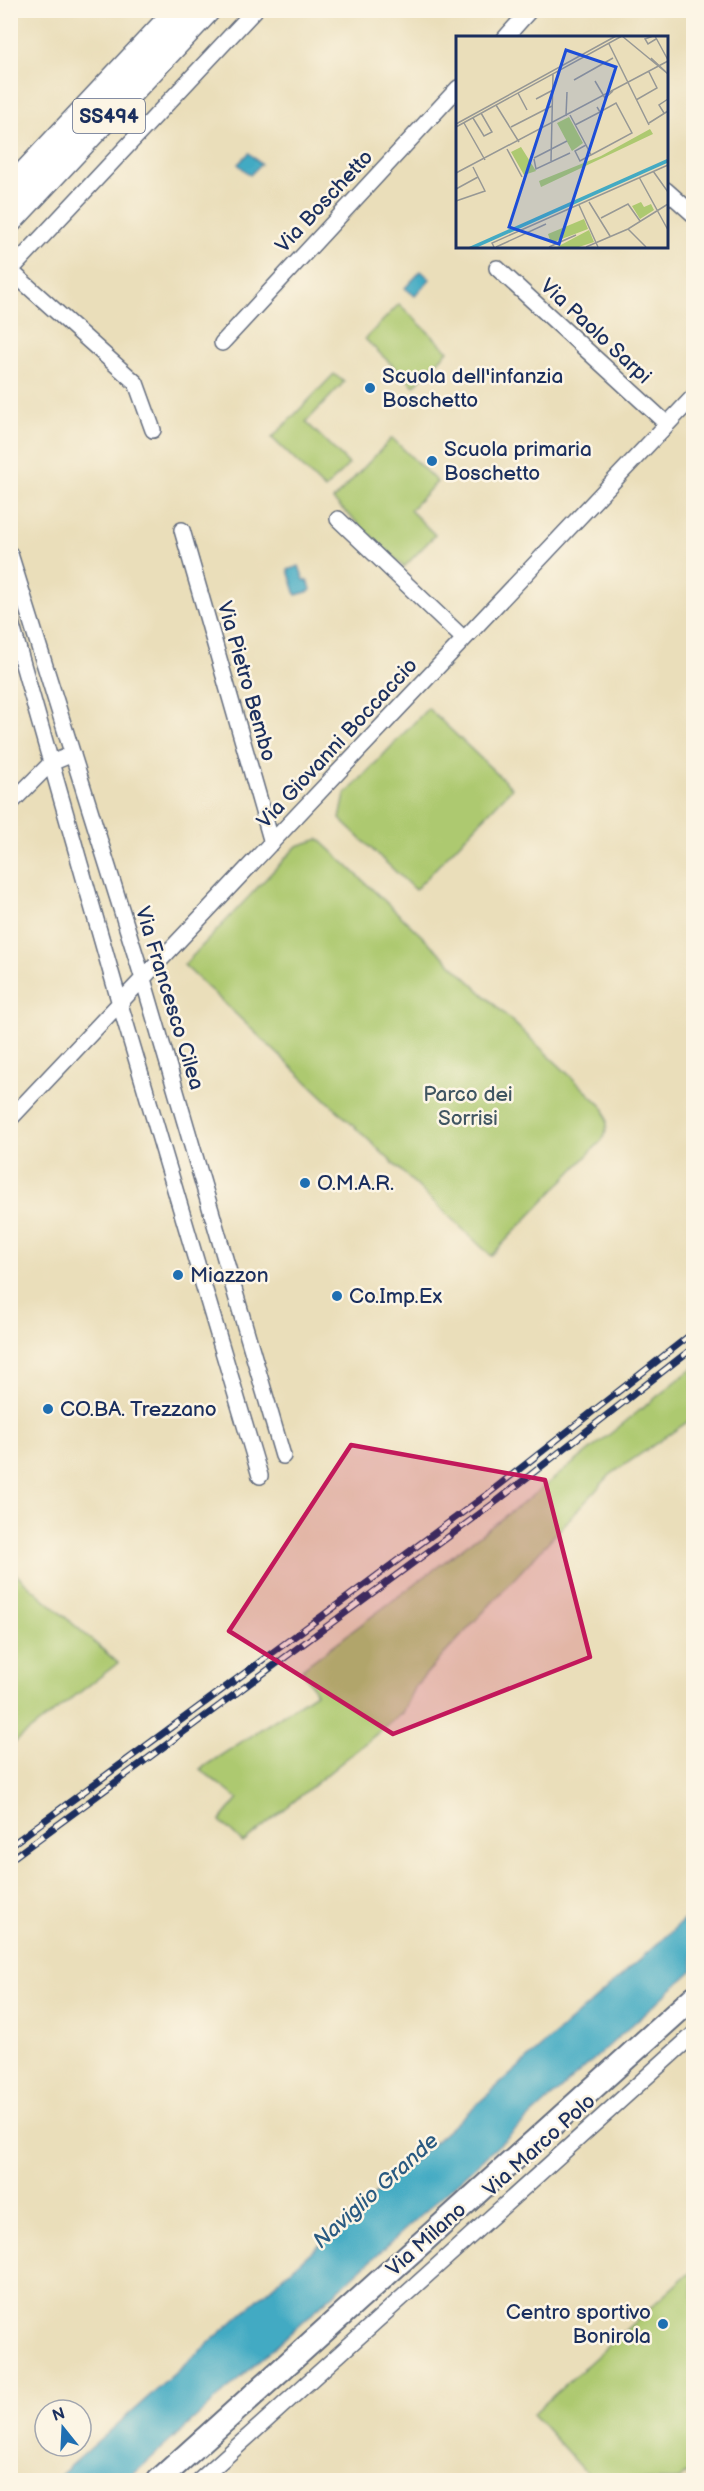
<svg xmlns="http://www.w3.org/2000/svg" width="704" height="2491" viewBox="0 0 704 2491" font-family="'Balsamiq Sans',sans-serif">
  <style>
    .green { fill: #adc970; stroke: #647c67; stroke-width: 1.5 }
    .water { fill: #43aac3; stroke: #2f6c90; stroke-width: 1.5 }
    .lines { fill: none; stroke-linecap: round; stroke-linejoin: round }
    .street-casing { stroke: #636c7e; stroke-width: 18 }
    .secondary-casing { stroke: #636c7e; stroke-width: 26 }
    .primary-casing { stroke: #636c7e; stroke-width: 27 }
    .street { stroke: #fff; stroke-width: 15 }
    .secondary { stroke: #fff; stroke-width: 22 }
    .primary { stroke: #fff; stroke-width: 24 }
    .rail-casing { stroke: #1b2f5e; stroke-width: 7 }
    .rail { stroke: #fcf5e5; stroke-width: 4.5; stroke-dasharray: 14; stroke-linecap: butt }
    .marked { fill: #c2185b; fill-opacity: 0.2; stroke: #c2185b; stroke-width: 4.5; stroke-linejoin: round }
    .poi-dot { fill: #1f6fb2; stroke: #fcf5e5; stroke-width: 2 }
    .labels { text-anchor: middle; stroke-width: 5; stroke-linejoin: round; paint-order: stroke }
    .shield { fill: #fcf5e5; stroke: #5e6a86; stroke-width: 1.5 }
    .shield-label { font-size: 20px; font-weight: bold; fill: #1b2f5e }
    .street-label { font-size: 21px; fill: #1b2f5e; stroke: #fcf5e5 }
    .poi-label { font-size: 21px; fill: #1b2f5e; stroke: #fcf5e5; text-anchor: start }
    .park-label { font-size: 21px; fill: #405662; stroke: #fcf5e5 }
    .water-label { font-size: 22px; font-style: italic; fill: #295a81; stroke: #fcf5e5 }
    .inset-road { fill: none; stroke: #979895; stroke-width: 1.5 }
    .view { fill: #1d4ed8; fill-opacity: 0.15; stroke: #1d4ed8; stroke-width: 3 }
    .inset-edge { fill: none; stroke: #1b2f5e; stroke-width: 3 }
  </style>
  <rect width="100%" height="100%" fill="#fcf5e5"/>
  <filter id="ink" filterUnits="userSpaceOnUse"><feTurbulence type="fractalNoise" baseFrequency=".0167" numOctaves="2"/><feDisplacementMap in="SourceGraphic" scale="12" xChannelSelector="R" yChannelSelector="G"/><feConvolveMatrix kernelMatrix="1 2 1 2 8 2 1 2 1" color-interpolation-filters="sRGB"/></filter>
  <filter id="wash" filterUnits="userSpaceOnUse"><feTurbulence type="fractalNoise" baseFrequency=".008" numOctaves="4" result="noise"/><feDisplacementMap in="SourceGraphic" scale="24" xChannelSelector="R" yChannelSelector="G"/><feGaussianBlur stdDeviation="1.35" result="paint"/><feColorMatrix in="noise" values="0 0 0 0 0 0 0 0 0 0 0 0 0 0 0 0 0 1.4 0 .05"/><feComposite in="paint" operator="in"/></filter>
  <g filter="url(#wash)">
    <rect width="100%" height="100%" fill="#eadeba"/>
    <path class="green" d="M399,304l49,47 -34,35 -49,-47z
      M334,374l10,8 -38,40 43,42 -24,25 -53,-51z
      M392,438l45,44 -27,28 25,25 -31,32 -71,-67z
      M428,708l84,80 -97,102 -75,-71 5,-24z
      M319,839l284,268c5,12 6,21 -1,33l-111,116 -307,-291 113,-119z
      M693,1368v50l-83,57 -195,211 -13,27 -159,130 -23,-22 18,-22 -38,-30 116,-76 -14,-24 235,-177z
      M11,1570l107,93 -107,82z
      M693,2269v198l-14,13h-86l-60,-66z"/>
    <path class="water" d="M249,153l12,11 -11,11 -12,-11z
      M421,271l9,8 -15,17 -10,-8z
      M299,566l5,14 4,1 3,8 -1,2 -14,4 -8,-25z
      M693,1912v58l-566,510h-72z"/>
  </g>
  <g filter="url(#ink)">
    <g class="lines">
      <defs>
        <path id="street" d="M505,38l25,-28
          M666,190l28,25
          M497,268l170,156
          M10,271l245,-261
          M11,271l125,112 17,47
          M222,343l236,-255
          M338,519l126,120
          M182,530l90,313
          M10,554l133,425 140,477
          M10,619l110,385 140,472
          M10,804l41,-41 22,-9
          M10,1119l684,-723
          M200,2480l494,-446"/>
        <path id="secondary" d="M159,2480l535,-483"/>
        <path id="primary" d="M10,189l168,-179
          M10,221l198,-211"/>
      </defs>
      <use href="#street" class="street-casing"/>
      <use href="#secondary" class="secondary-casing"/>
      <use href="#primary" class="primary-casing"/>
      <use href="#street" class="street"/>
      <use href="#secondary" class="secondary"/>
      <use href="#primary" class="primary"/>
      <defs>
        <path id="rail" d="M10,1846l479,-353 205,-161
          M10,1860l487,-359 197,-154"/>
      </defs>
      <use href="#rail" class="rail-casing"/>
      <use href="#rail" class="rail"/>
    </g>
  </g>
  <path class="marked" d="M351,1445l194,35 45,177 -197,77 -164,-103z"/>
  <g class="poi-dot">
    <circle cx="370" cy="388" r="6"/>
    <circle cx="432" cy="461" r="6"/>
    <circle cx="305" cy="1183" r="6"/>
    <circle cx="178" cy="1275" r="6"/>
    <circle cx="337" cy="1296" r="6"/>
    <circle cx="48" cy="1409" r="6"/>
    <circle cx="663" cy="2324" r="6"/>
  </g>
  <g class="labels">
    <rect class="shield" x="73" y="99" width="72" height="34" rx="4.5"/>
    <g class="shield-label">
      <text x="109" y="123">SS494</text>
    </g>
    <g class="street-label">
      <text transform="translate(324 201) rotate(-47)" y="7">Via Boschetto</text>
      <text transform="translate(596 331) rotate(43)" y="7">Via Paolo Sarpi</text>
      <text transform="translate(247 681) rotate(74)" y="7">Via Pietro Bembo</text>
      <text transform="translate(337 743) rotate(-47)" y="7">Via Giovanni Boccaccio</text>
      <text transform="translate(170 998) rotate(73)" y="7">Via Francesco Cilea</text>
      <text transform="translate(539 2145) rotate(-42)" y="7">Via Marco Polo</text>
      <text transform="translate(426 2239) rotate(-42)" y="7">Via Milano</text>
    </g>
    <g class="poi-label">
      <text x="382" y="383">Scuola dell'infanzia<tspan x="382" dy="24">Boschetto</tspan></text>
      <text x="444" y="456">Scuola primaria<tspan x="444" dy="24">Boschetto</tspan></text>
      <text x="317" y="1190">O.M.A.R.</text>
      <text x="190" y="1282">Miazzon</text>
      <text x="349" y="1303">Co.Imp.Ex</text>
      <text x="60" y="1416">CO.BA. Trezzano</text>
      <text x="651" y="2319" text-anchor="end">Centro sportivo<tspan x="651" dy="24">Bonirola</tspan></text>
    </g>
    <g class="park-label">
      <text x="468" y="1101">Parco dei<tspan x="468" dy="24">Sorrisi</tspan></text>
    </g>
    <g class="water-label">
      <text transform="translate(375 2190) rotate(-42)" y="8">Naviglio Grande</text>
    </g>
  </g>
  <g transform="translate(456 36)">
    <rect width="212" height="212" fill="#eadeba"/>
    <path d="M113,81l14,26 -11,8 -15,-28zM194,93l3,5 -112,53 -2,-6 62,-25zM65,111l15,24 -12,4 -13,-23zM185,166l3,5 7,-3 3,6 -14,9 -8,-13zM128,183l4,10 -37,14 -3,-9zM133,194l5,12 -15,5h-22z" fill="#adc970"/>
    <path d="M211,123v4l-189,84h-9z" fill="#43aac3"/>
    <path class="inset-road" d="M166,0l46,38M197,0l-8,3 3,5 8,-5M199,0l13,24M153,8l40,81M195,22l15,14M118,44l39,-22M139,45l10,17 8,-7M62,57l9,17M80,63l17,-9M180,64l21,-12 -8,-16M40,69l23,37M208,77l-5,-8 9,-6M114,79l16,30 5,10 -11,6 -5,-10 11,-6M110,80l1,-24M17,82l11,18 8,-4 -11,-19M8,87l21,37M193,87l19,-12M0,88l160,-88M119,89l25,-13M0,91l166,-91M55,91l41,-21M51,113l15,28M135,119l41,-22 -16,-30 -16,9 -3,-5M78,122l33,-17M78,123l2,10 34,-16M95,125l2,-87M197,135l15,21M0,137l212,-112M183,141l29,53M0,153l22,-12M0,165l29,-10 -12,-24M133,166l21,34M123,169l19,42M145,182l27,-14 12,17M172,193l18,18M38,211l-2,-4 176,-78M40,211l50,-23M93,211l27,-12M130,211l42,-18 40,-25"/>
    <path class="view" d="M110,14l50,17 -57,177 -50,-17z"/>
    <rect width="212" height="212" class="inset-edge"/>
  </g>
  <rect width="704" height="2491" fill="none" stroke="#fcf5e5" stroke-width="36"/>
  <g transform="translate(63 2428) rotate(342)"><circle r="28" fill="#fcf5e5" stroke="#a2a6af" stroke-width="1.5"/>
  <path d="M0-4.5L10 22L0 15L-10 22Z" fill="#1f6fb2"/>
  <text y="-9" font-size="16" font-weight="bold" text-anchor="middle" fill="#1b2f5e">N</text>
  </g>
</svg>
